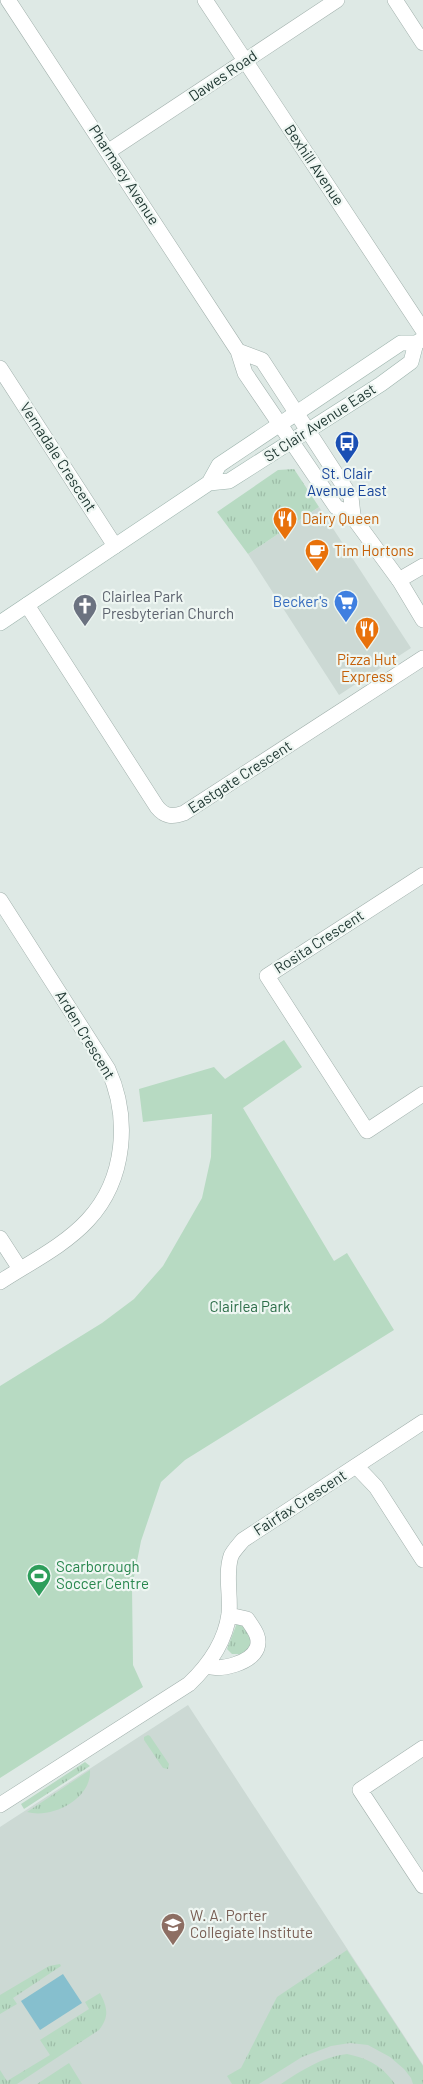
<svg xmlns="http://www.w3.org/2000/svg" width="423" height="2084" viewBox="0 0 423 2084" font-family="Barlow,sans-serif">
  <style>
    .built { fill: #ccd9d4 }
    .grass { fill: url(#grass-tufts) }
    .park { fill: #b7dac2 }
    .water { fill: #86bfce }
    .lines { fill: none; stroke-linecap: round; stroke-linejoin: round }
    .minor-casing { stroke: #a1b0ac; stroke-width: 16 }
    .tertiary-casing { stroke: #a1b0ac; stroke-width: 16 }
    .secondary-casing { stroke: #9db4ad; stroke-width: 16 }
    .minor { stroke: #fff; stroke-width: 15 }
    .tertiary { stroke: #fff; stroke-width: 15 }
    .secondary { stroke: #fff; stroke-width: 15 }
    .labels { text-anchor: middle; stroke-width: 4.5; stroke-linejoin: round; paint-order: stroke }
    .street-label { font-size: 15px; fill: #203833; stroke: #eef6f2 }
    .transit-label { font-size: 15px; fill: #164399; stroke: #eef6f2 }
    .food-label { font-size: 15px; fill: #c56008; stroke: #eef6f2; text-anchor: start }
    .worship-label { font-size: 15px; fill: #5b616d; stroke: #eef6f2; text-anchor: start }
    .shop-label { font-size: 15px; fill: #366cbe; stroke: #eef6f2; text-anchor: end }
    .park-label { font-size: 15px; fill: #2b6d48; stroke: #eef6f2 }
    .leisure-label { font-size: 15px; fill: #27864d; stroke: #eef6f2; text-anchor: start }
    .education-label { font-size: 15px; fill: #785e54; stroke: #eef6f2; text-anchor: start }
  </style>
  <defs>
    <pattern id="grass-tufts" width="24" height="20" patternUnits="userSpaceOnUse" patternTransform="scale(1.25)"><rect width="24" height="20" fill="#b7dac2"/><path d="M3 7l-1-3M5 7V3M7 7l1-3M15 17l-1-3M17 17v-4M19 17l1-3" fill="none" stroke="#9dbca7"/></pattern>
  </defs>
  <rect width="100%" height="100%" fill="#dee9e5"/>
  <path class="built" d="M319,507l92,141 -72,47 -91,-141z
    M188,1705l235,360v19h-423v-257z"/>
  <path class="grass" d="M294,469l25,38 -71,47 -31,-42 61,-42z
    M237,1623l11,4 5,20 -11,7h-10l-5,-5z
    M148,1735l2,1 19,28 -1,5 -5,-1 -19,-28v-3z
    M85,1762l5,4 -66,43 -3,-5z
    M90,1770c2,29 -38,49 -63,42z
    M347,1950l76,116v18h-10l-2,-6 -7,-9 -14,-12 -22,-12 -18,-2 -19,3 -29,11 -43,27h-27l-5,-8 14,-8 36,-71z
    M60,1964l1,2 -48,32 4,6 -17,10v-19l49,-29z
    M100,1993c7,14 10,23 -1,37l-82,54h-17v-14l7,11 43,-26 -10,-15 49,-31 -4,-7z
    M347,2054c23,5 35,12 48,30h-114c21,-14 41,-27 66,-30z
    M69,2063l13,21h-45z"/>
  <path class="park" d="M284,1040l18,27 -59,41 91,153 13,-8 47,77 -209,130 -24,22 -20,59 -9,46 1,78 10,22 -143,91v-392l102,-63 32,-24 29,-33 39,-68 9,-41 1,-43 -69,8 -4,-33 75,-22 11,12z"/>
  <path class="water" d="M63,1974l19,29 -42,27 -19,-29z"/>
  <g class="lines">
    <defs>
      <path id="minor" d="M205,0l218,330
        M395,0l28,43
        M109,151l228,-151
        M0,368l115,178
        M399,580l24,-14
        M27,605l130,202c8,10 16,10 27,6l239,-155
        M423,875l-156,101 100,155 56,-37
        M0,900l108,169c22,48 18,110 -20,151 -24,26 -59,43 -88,62
        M0,1238l20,31
        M356,1466l20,21 47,73
        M207,1666c14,5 44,-3 50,-18 4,-11 -4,-20 -10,-29l-18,-4
        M423,1748l-63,42 63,96
        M0,1805l189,-121c20,-19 36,-41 40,-70 2,-18 -4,-40 2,-58 2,-5 8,-11 12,-16l180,-118"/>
      <path id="tertiary" d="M8,0l230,351 7,22 91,134 17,8
        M238,351l24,9 89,137 2,18 2,5 44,60 24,40"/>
      <path id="secondary" d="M209,483l10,-18 182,-122h15l7,-4
        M0,623l209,-140 20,-2 152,-97 30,-22 5,-19"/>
    </defs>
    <use href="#minor" class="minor-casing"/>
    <use href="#tertiary" class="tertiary-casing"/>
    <use href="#secondary" class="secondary-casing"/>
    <use href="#minor" class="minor"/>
    <use href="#tertiary" class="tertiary"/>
    <use href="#secondary" class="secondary"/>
  </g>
  <defs>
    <symbol id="bus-pin" viewBox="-11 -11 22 30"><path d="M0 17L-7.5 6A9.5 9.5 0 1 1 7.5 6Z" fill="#1a4fb4" stroke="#eef6f2"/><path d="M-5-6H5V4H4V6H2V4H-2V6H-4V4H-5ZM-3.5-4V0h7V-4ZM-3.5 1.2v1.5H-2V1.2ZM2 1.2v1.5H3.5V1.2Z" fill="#fff"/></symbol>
    <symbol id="restaurant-pin" viewBox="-11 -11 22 30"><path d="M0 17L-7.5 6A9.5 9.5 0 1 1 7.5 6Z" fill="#e8710a" stroke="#eef6f2"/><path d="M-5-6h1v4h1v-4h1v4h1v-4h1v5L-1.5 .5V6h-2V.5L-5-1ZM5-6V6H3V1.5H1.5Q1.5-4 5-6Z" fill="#fff"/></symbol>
    <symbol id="cafe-pin" viewBox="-11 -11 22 30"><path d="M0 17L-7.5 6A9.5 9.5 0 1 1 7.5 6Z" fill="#e8710a" stroke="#eef6f2"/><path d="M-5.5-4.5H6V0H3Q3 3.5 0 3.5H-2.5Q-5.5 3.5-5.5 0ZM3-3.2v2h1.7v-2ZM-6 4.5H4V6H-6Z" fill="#fff"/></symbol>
    <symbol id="supermarket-pin" viewBox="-11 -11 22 30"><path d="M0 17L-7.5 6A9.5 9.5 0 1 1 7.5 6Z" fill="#3f7fe0" stroke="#eef6f2"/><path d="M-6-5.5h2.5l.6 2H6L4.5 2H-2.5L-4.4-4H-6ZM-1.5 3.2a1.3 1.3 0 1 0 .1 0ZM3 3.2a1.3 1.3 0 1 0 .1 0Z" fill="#fff"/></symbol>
    <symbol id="church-pin" viewBox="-11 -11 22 30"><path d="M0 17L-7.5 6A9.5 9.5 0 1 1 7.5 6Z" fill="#6b7280" stroke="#eef6f2"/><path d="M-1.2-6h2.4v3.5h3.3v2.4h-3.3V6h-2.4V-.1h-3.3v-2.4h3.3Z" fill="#fff"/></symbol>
    <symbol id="stadium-pin" viewBox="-11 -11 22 30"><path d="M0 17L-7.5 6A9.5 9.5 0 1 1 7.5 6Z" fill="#2e9e5b" stroke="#eef6f2"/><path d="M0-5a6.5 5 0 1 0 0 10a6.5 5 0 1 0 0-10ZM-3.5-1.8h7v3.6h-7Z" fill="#fff"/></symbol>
    <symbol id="school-pin" viewBox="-11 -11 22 30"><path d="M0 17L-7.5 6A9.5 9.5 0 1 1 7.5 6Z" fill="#8d6e63" stroke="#eef6f2"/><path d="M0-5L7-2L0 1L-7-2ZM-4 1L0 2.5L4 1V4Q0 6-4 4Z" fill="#fff"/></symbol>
  </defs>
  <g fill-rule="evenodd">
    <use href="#bus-pin" x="333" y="429" width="28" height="38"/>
    <use href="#restaurant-pin" x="271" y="505" width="28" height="38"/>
    <use href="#cafe-pin" x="303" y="537" width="28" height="38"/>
    <use href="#supermarket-pin" x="332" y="588" width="28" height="38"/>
    <use href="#church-pin" x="71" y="592" width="28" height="38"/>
    <use href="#restaurant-pin" x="353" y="615" width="28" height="38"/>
    <use href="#stadium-pin" x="25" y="1562" width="28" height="38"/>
    <use href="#school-pin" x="159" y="1911" width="28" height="38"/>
  </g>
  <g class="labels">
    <g class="street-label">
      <text transform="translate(223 76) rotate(-34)" y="5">Dawes Road</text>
      <text transform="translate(314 165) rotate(56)" y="5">Bexhill Avenue</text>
      <text transform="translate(124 175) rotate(57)" y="5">Pharmacy Avenue</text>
      <text transform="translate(320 423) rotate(-33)" y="5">St Clair Avenue East</text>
      <text transform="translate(58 457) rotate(57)" y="5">Vernadale Crescent</text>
      <text transform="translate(240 777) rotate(-33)" y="5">Eastgate Crescent</text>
      <text transform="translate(319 942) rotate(-33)" y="5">Rosita Crescent</text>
      <text transform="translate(85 1035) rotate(59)" y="5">Arden Crescent</text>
      <text transform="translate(300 1503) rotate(-33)" y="5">Fairfax Crescent</text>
    </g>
    <g class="transit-label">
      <text x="347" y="479">St. Clair<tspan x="347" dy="17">Avenue East</tspan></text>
    </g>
    <g class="food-label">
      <text x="302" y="524">Dairy Queen</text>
      <text x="334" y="556">Tim Hortons</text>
      <text x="367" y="665" text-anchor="middle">Pizza Hut<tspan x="367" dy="17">Express</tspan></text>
    </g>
    <g class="worship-label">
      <text x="102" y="602">Clairlea Park<tspan x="102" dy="17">Presbyterian Church</tspan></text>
    </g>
    <g class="shop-label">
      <text x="328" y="607">Becker's</text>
    </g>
    <g class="park-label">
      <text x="250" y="1312">Clairlea Park</text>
    </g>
    <g class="leisure-label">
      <text x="56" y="1572">Scarborough<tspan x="56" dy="17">Soccer Centre</tspan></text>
    </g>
    <g class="education-label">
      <text x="190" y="1921">W. A. Porter<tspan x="190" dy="17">Collegiate Institute</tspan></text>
    </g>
  </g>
</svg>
